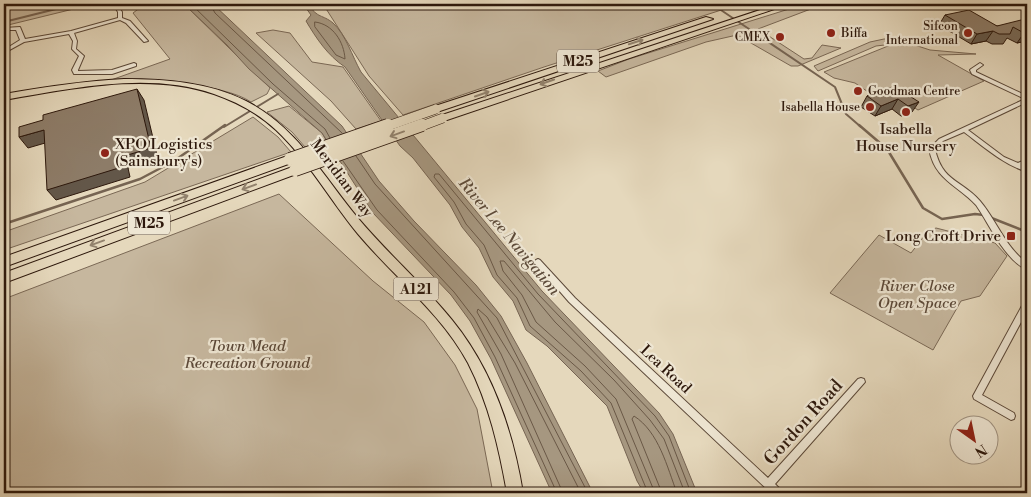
<svg xmlns="http://www.w3.org/2000/svg" width="1031" height="497" viewBox="0 0 1031 497" font-family="'Libre Bodoni',serif">
  <style>
    .green { fill: #c6b79e; stroke: #7a6855 }
    .water { fill: #a69780; stroke: #766452 }
    .lines { fill: none; stroke-linecap: round; stroke-linejoin: round }
    .shore { stroke: #6a5846; stroke-width: 1 }
    .stream-far1 { stroke: #766452; stroke-width: 2 }
    .stream { stroke: #766452; stroke-width: 2.5 }
    .minor-casing { stroke: #5b4838; stroke-width: 2 }
    .primary-casing { stroke: #2d180c; stroke-width: 2 }
    .motorway-casing { stroke: #2d180c; stroke-width: 2 }
    .minor { fill: #eee6d3; fill-rule: evenodd }
    .primary { fill: #e5d8bc; fill-rule: evenodd }
    .motorway { fill: #e5d8bc; fill-rule: evenodd }
    .motorway-bridge-far1-casing { stroke: #2d180c; stroke-width: 10; stroke-linecap: butt }
    .motorway-bridge-casing { stroke: #2d180c; stroke-width: 14; stroke-linecap: butt }
    .motorway-bridge-far1 { stroke: #e5d8bc; stroke-width: 9 }
    .motorway-bridge { stroke: #e5d8bc; stroke-width: 12 }
    .wall { fill: #796b59; stroke: #2d180c }
    .shaded-wall { fill: #635749; stroke: #2d180c }
    .building { fill: #8d7c68; stroke: #2d180c }
    .oneway { stroke: #92826d }
    .poi-dot { fill: #8f2418; stroke: #eee6d3; stroke-width: 2 }
    .labels { text-anchor: middle; stroke-width: 4.5; stroke-linejoin: round; paint-order: stroke }
    .far-poi-label { font-size: 12px; fill: #2d180c; stroke: #eee6d3; text-anchor: end }
    .shield { fill: #eee6d3; stroke: #675648; stroke-width: 1 }
    .shield-label { font-size: 14px; font-weight: bold; fill: #2d180c }
    .poi-label { font-size: 15px; fill: #2d180c; stroke: #eee6d3 }
    .street-label { font-size: 15px; fill: #2d180c; stroke: #eee6d3 }
    .park-label { font-size: 15px; font-style: italic; fill: #5b4838; stroke: #eee6d3 }
    .water-label { font-size: 16px; font-style: italic; fill: #5d4b3a; stroke: #eee6d3 }
    .near-street-label { font-size: 18px; fill: #2d180c; stroke: #eee6d3 }
  </style>
  <rect width="100%" height="100%" fill="#e5d8bc"/>
  <filter id="stains"><feTurbulence type="fractalNoise" baseFrequency=".004" numOctaves="4"/><feColorMatrix values="0 0 0 0 .2 0 0 0 0 .09 0 0 0 0 .02 0 0 0 .5 -.17"/></filter>
  <radialGradient id="worn" r=".72"><stop offset=".6" stop-color="#630" stop-opacity="0"/><stop offset="1" stop-color="#630" stop-opacity=".3"/></radialGradient>
  <path class="green" d="M4,4h90l-90,22z
    M145,4h39l86,84 -3,6 -16,8c-28,-19 -106,-22 -140,-22l59,-21 -37,-46z
    M323,4h417l-196,63 -141,48 -34,-39z
    M805,4h19l-66,25 46,30 8,-1 10,-13 19,3 -43,18h-7l-54,-31 -31,7 -100,35 -8,-6 31,-12z
    M273,30l17,3 22,29 31,5 38,54 -25,8 -25,-28 -75,-68z
    M884,39h12l34,11 46,4 -38,1 46,26 -66,29 -21,-13 -20,1 -22,-15 -21,-5 -10,-6 69,-28 -17,2 -58,25 -4,-5 56,-24z
    M289,106l33,27 4,7 -21,7 -13,-15 -25,-20z
    M253,117l25,20 13,15 -287,98v-18l141,-50z
    M279,194l94,87 51,41 31,43 22,44 16,84h-489v-194z
    M936,228l59,15 12,13 -27,40 -19,5 -28,49 -103,-57 49,-58 32,18 17,-22z"/>
  <path class="water" d="M184,4h29l129,122 37,55 35,40 62,64 25,31 26,47 66,130h-41l-61,-134 -21,-38 -19,-26 -78,-82 -51,-80 -73,-64 -22,-24z
    M303,4h5c10,15 14,10 25,19 13,12 19,33 28,49l181,219 117,122 14,21 24,59h-53l-7,-12 -30,-75 -60,-60 -21,-16 -13,-29 -20,-24 -14,-29 -17,-21 -12,-22 -37,-47 -13,-12 -55,-79c-17,-11 -29,-29 -39,-46l5,-6z"/>
  <g class="lines">
    <path class="shore" d="M191,4l82,80 52,45 5,9
      M210,4l5,9 127,120
      M315,22c18,2 29,20 30,37l-9,-4 -21,-28z
      M356,156l19,28 122,134 91,175
      M343,161l34,49 77,82 20,26 21,39 62,136
      M563,493l-62,-139 -24,-42 1,-3 9,8 28,46 66,130
      M648,493l-37,-90 -30,-32 -51,-45 -13,-28 -20,-23 -13,-30 -18,-21 -12,-22 -20,-25 1,-3h4l99,120 117,122 14,20 22,57
      M655,493l-39,-94 -31,-33 -49,-44 -14,-27 -19,-24 -3,-10h4l51,61 59,58 36,40 14,19 21,54
      M662,493l-30,-74 2,-3c25,16 33,51 43,77"/>
    <path class="stream-far1" d="M712,4l123,83 11,27 15,13
      M4,22l72,-18
      M224,127l54,-33"/>
    <path class="stream" d="M859,125l28,24 36,59 19,11 33,-5 9,1
      M989,217l38,15
      M4,224l136,-45 34,-18 51,-36"/>
    <defs>
      <path id="minor" d="M113,4h4l5,8v6l8,3 18,20 -4,1 -18,-19 -6,-3 -46,13 3,8 -1,8 8,7 -6,14v1l34,-1 22,-7 2,1v2l-24,8h-38l-2,-4 7,-14 -7,-7 1,-8 -4,-7 -45,8 -20,11v-3l16,-10 -4,-10h-12v-2l16,-1 5,12 46,-8 47,-13v-6z
        M980,63l3,2 -7,5v2l51,24v6l-59,28 36,27 14,6 9,-4v4l-4,3 4,2v4c-24,-8 -43,-25 -63,-40l-21,9 -8,8c7,33 27,31 45,52 17,20 25,46 47,62v7c-23,-11 -37,-45 -51,-65 -20,-21 -41,-25 -47,-56l10,-10 86,-40 -53,-25 -2,-4 1,-1z
        M538,259l2,1 35,38 193,180 90,-99 3,-1 3,1 1,3 -90,102 6,6 2,3h-12l-202,-191 -33,-38 -2,-2 2,-2z
        M1027,301v10l-45,84 32,18 1,3 -1,3 -3,1 -37,-21 -1,-3 51,-94z"/>
      <path id="primary" d="M124,79c41,0 85,3 122,22 50,25 77,75 111,116 30,36 66,67 95,103 40,49 61,111 71,173h-16c-8,-45 -18,-89 -39,-130 -27,-50 -74,-86 -110,-129 -28,-34 -50,-74 -82,-104 -18,-17 -39,-28 -62,-36 -67,-23 -143,-5 -210,6v-6c40,-7 79,-13 120,-15z"/>
      <path id="motorway" d="M778,4h11l-342,116h-8l-1,-2 1,-2z
        M706,17l7,2 -273,92 -4,1 -5,-3 1,-2z
        M290,155l4,1 1,3 -1,3 -290,105v-10z
        M295,166l6,4 -2,3 -295,110v-10z"/>
    </defs>
    <use href="#minor" class="minor-casing"/>
    <use href="#primary" class="primary-casing"/>
    <use href="#motorway" class="motorway-casing"/>
    <use href="#minor" class="minor"/>
    <use href="#primary" class="primary"/>
    <use href="#motorway" class="motorway"/>
    <defs>
      <path id="motorway-bridge-far1" d="M385,127l51,-18
        M419,127l24,-9"/>
      <path id="motorway-bridge" d="M290,159l98,-34
        M295,170l127,-45"/>
    </defs>
    <use href="#motorway-bridge-far1" class="motorway-bridge-far1-casing"/>
    <use href="#motorway-bridge" class="motorway-bridge-casing"/>
    <use href="#motorway-bridge-far1" class="motorway-bridge-far1"/>
    <use href="#motorway-bridge" class="motorway-bridge"/>
  </g>
  <path class="wall" d="M945,15l52,11h28l2,1v12l-1,2 -9,2 -10,-5 -4,6h-11l-6,-3 -15,3 -32,-19z
    M897,88l15,24 -11,4 -9,-7 -17,7 -14,-9 6,-11z"/>
  <path class="shaded-wall" d="M993,31l-7,10 -15,3 6,-10z
    M1027,32v7l-1,2 -9,2 7,-10z
    M137,89l7,11 14,59 -30,9 2,9 -74,23 -9,-10 74,-33z
    M898,99l-6,10 -17,7 6,-10z
    M919,102l-7,10 -11,4 7,-10z
    M44,130l8,11 -24,7 -9,-11z"/>
  <path class="building" d="M969,10l28,16 24,-6 6,3 -2,3 2,1v5l-3,1 -11,-6 -3,7h-11l-6,-3 -16,3 -32,-19z
    M888,88h9l22,14 -11,4 -10,-7 -17,7 -14,-10z
    M137,89l14,59 -30,9 1,10 -75,23 -3,-60 -25,7v-10l24,-7v-5z"/>
  <defs><path id="oneway-shaft" d="M-6 0H5M1.5-3L5.5 0L1.5 3" fill="none" stroke-width="1.6" stroke-linecap="round" stroke-linejoin="round" transform="scale(1.25)"/></defs>
  <g class="oneway">
    <use href="#oneway-shaft" transform="translate(636 42) rotate(-18)"/>
    <use href="#oneway-shaft" transform="translate(547 82) rotate(161)"/>
    <use href="#oneway-shaft" transform="translate(482 94) rotate(-19)"/>
    <use href="#oneway-shaft" transform="translate(397 134) rotate(160)"/>
    <use href="#oneway-shaft" transform="translate(249 187) rotate(160)"/>
    <use href="#oneway-shaft" transform="translate(181 198) rotate(-20)"/>
    <use href="#oneway-shaft" transform="translate(97 243) rotate(160)"/>
  </g>
  <g class="poi-dot">
    <circle cx="831" cy="33" r="5"/>
    <circle cx="968" cy="33" r="5"/>
    <circle cx="780" cy="37" r="5"/>
    <circle cx="858" cy="91" r="5"/>
    <circle cx="870" cy="107" r="5"/>
    <circle cx="906" cy="112" r="5"/>
    <circle cx="105" cy="153" r="5"/>
    <rect x="1006" y="231" width="10" height="10" rx="2.5"/>
  </g>
  <g class="labels">
    <g class="far-poi-label">
      <text x="958" y="30">Sifcon<tspan x="958" dy="14">International</tspan></text>
      <text x="841" y="37" text-anchor="start">Biffa</text>
      <text x="770" y="41">CMEX</text>
      <text x="868" y="95" text-anchor="start">Goodman Centre</text>
      <text x="860" y="111">Isabella House</text>
    </g>
    <g class="shield">
      <rect x="557" y="49.5" width="42" height="23" rx="4"/>
      <rect x="128" y="211.5" width="42" height="23" rx="4"/>
      <rect x="393.5" y="277.5" width="45" height="23" rx="4"/>
    </g>
    <g class="shield-label">
      <text x="578" y="66">M25</text>
      <text x="149" y="228">M25</text>
      <text x="416" y="294">A121</text>
    </g>
    <g class="poi-label">
      <text x="906" y="134">Isabella<tspan x="906" dy="17">House Nursery</tspan></text>
      <text x="115" y="149" text-anchor="start">XPO Logistics<tspan x="115" dy="17">(Sainsbury's)</tspan></text>
      <text x="1001" y="241" text-anchor="end">Long Croft Drive</text>
    </g>
    <g class="street-label">
      <text transform="translate(342 178) rotate(53)" y="5">Meridian Way</text>
      <text transform="translate(666 369) rotate(43)" y="5">Lea Road</text>
    </g>
    <g class="park-label">
      <text x="917" y="291">River Close<tspan x="917" dy="17">Open Space</tspan></text>
      <text x="247" y="351">Town Mead<tspan x="247" dy="17">Recreation Ground</tspan></text>
    </g>
    <g class="water-label">
      <text transform="translate(510 236) rotate(50)" y="6">River Lee Navigation</text>
    </g>
    <g class="near-street-label">
      <text transform="translate(803 422) rotate(-48)" y="6">Gordon Road</text>
    </g>
  </g>
  <rect width="1031" height="497" fill="none" stroke="#e5d8bc" stroke-width="20"/>
  <rect x="5" y="5" width="1021" height="487" fill="none" stroke="#2d180c" stroke-width="2.5"/>
  <rect x="10" y="10" width="1011" height="477" fill="none" stroke="#2d180c"/>
  <g transform="translate(974 440) rotate(147)"><circle r="24" fill="#eee6d3" stroke="#a19483"/>
  <path d="M0-4L9 19L0 12L-9 19Z" fill="#8f2418"/>
  <text y="-8" font-size="14" font-weight="bold" text-anchor="middle" fill="#2d180c">N</text>
  </g>
  <rect width="100%" height="100%" filter="url(#stains)"/>
  <rect width="100%" height="100%" fill="url(#worn)"/>
</svg>
